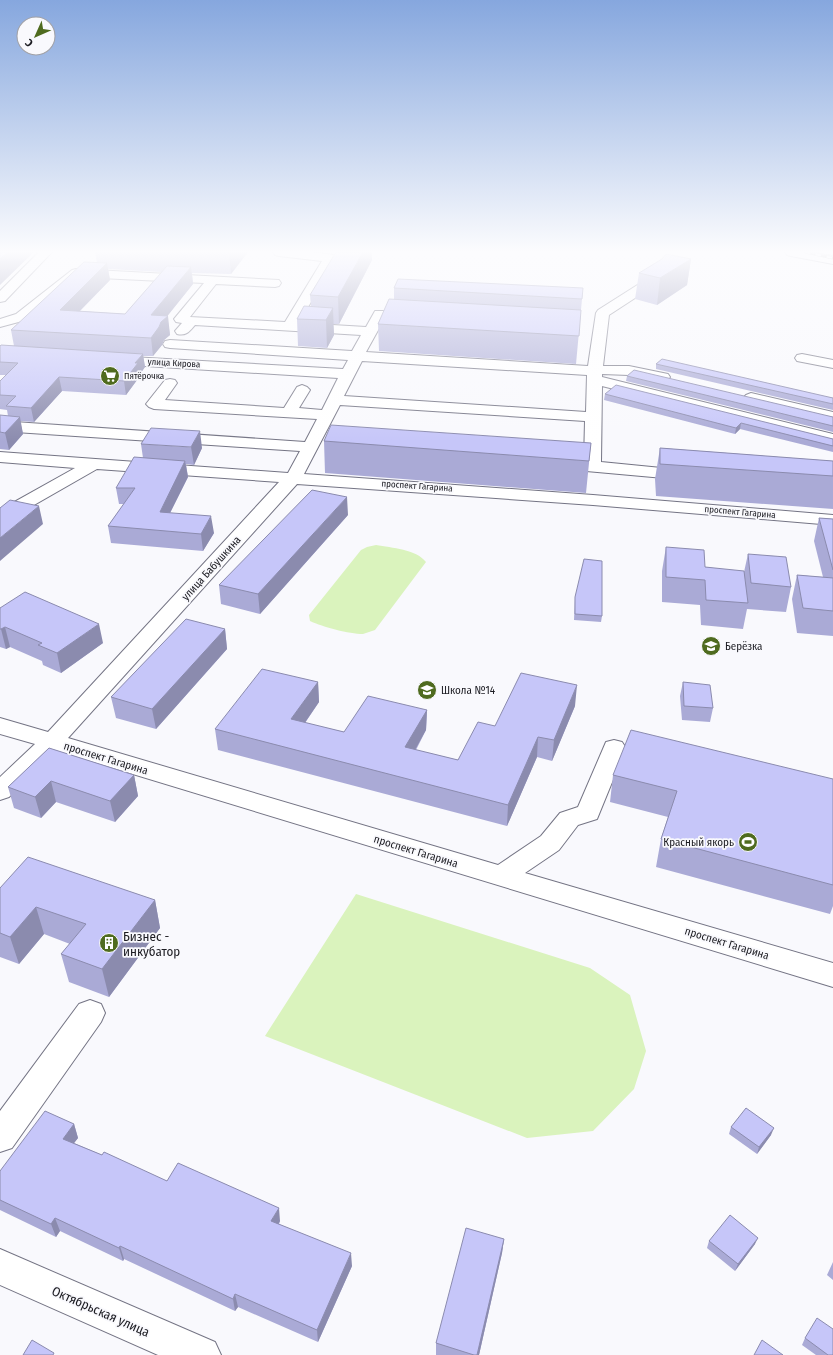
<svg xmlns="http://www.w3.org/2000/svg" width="833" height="1355" viewBox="0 0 833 1355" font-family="'Fira Sans Condensed',sans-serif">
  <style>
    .green { fill: #daf3bd }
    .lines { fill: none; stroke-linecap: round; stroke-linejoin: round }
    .minor-casing { stroke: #747484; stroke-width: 2 }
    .minor { fill: #fff; fill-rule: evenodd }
    .rail-casing { stroke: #54545a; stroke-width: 3 }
    .rail { stroke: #f9f9fd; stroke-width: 2; stroke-dasharray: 5.5; stroke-linecap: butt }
    .wall { fill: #aaaad6; fill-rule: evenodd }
    .shaded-wall { fill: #8b8bae }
    .building { fill: #c6c6f9; stroke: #8b8bae }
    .labels { text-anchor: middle; stroke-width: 3.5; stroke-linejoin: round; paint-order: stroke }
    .far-street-label { font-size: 9px; fill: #1b1b21; stroke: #f9f9fd }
    .far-poi-label { font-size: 9px; fill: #1b1b21; stroke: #f9f9fd; text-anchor: start }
    .street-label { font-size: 11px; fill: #1b1b21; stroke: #f9f9fd }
    .poi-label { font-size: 11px; fill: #1b1b21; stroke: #f9f9fd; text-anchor: start }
    .near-poi-label { font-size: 13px; fill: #1b1b21; stroke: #f9f9fd; text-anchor: start }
    .near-street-label { font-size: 13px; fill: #1b1b21; stroke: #f9f9fd }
  </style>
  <rect width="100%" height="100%" fill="#f9f9fd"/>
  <path class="green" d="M376,545c16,3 40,4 50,17l-51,68c-4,1 -8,3 -12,4 -14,0 -40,-7 -53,-13l-1,-6 52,-65 6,-3z
    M356,894l234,74 40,27 16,56 -12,38 -41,42 -66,7 -262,-102z"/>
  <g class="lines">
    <defs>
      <path id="minor" d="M39,252h13l-47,49 -5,1v-11z
        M273,252h37l24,3 2,3 -37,65 67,4 9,-16h10l2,3 -21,38 222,14 8,-53 2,-3 52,-33h8l2,3 -2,3 -49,32 -6,51h26l39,8 2,3 -2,3 -5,1 -34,-6 -27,-1v3l231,57v10l-231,-58 -1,76 91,9 3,4 -3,4 -6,1 -133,-12 -2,-4 2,-4 6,-1 25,2 1,-40 -245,-16 -36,69 289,21 240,20v10l-240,-20 -296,-21 -229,254 430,127 43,-29 19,-23 18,-6 28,-65 8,-2 8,2 4,6 -29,71 -19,6 -19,25 -34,23 308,90v24l-776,-236 -48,46 -9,3v-23l35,-33 -35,-10v-16l48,14 231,-250 -182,-13 -91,52 -6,1v-12l75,-42 -75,-6v-10l288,21 12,-22 -300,-20v-10l305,21 12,-23 -163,-10 -5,-2 -3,-3 19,-24 5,-1 5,1 2,3 -12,17 119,8 13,-21 5,-2 5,2 3,3 -11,18 23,2 16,-32 -225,-14 -5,-1 -2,-3 2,-3 5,-1 230,13 5,-9 -178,-12 -5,-1 -2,-3 2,-3 5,-1 182,11 9,-16 -166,-10c-6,7 -9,11 -18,9l-2,-3 7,-8 -6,-1 -2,-3 30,-36 -125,-6 -53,43 -26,7v-8l16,-5 56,-44 4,-1 203,11 2,3 -2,3 -4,1 -59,-3 -26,33 95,5 37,-61 -43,-5 -4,-1zM362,361l225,14 -1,37 -242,-16z
        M785,252h25l23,4v8l-42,-8 -4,-1z
        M802,354l31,6v8l-36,-7 -2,-3 2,-3z
        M751,393l82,19v10l-87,-21 -3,-3 3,-3z
        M90,1000l11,4 4,9 -4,9 -89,126 -12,4v-41l79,-107z
        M0,1249l215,93 6,13h-63l-158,-70z"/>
    </defs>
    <use href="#minor" class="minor-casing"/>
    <use href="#minor" class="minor"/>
    <defs>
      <path id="rail" d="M805,252l28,6"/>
    </defs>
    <use href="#rail" class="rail-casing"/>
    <use href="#rail" class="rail"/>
  </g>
  <path class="wall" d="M95,252h153l-17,22 -39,-1 1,11 -26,32 3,19 -6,5 -2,5 -9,11h-10l2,11 -5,7v2l-14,19 -64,-4 -28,31 -14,-1 3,13 -14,16 -9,-1v-34l8,1 -1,-6 -7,-1v-28l6,-6h-6v-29h14l-3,-16 86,-67zM108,269l54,3 -37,42 -45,-3 30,-31z
    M691,259l-4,26 -30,20 -22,-6 4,-26z
    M372,260l-33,64h-6l1,11 -7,13 -29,-2 -1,-27 14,-13 -1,-11z
    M394,288h189l-7,76 -197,-13 -1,-27 16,-25z
    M656,364l177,34v12l-177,-41z
    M627,376l206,41v15l-207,-51z
    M605,394l228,45v13l-93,-23 -5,5 -131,-34z
    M324,441l267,2 -5,50 -261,-20z
    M141,444l61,4 -8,17 -8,-1 2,13 -18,36 44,20 -11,18 -92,-8 -3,-17 16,-22h-5l-3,-16 27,-30z
    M660,448l173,13v48l-177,-13 -1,-17z
    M348,515l-88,99 -39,-10 -2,-19z
    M819,518l14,1v117l-36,-3 -5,-34 5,-24 26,2 -9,-36z
    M666,547l39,20 39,5 4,-18 43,33 -5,25 -39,-3 -4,20 -42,-4 -1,-20 -38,-3v-31z
    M575,597l27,19 -1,6 -27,-2z
    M0,608l103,35 -42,30 -18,-8 -1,-4 -32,-14 -4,2 -6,-2z
    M225,629l2,20 -71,80 -40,-11 -5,-21z
    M318,682l1,20 -14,21 39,9 83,-22 -1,20 -10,20 42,10 37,-34 80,-20 -23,55 -15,-4 -30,69 -289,-76 -3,-21z
    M683,682l30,26 -3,14 -28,-2 -2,-24z
    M49,748l85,27 4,21 -23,26 -59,-20 -15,16 -27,-10 -6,-21z
    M613,775l220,4v127l-3,8 -174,-47 5,-28 7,-22 -58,-15z
    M0,888l155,12 5,28 -51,69 -40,-15 -8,-28 9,-10 -26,-10 -25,30 -19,-7z
    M74,1124l4,14 -4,5 28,12 65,26 113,40 -1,3 73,42 -34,76 -80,-35 -3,4 -111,-52 -1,2 -63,-30 -4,6 -56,-27v-39z
    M731,1127l40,8 -14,19 -28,-20z
    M504,1239l-2,14 -23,102h-43v-12z
    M709,1241l46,3 -20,27 -28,-23z
    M833,1262v18l-6,-5z
    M805,1338l28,17h-17l-14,-10z"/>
  <path class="shaded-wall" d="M8,252h26l-34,33v-26z
    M229,252h19l-17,22z
    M363,252h9v8l-33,64 -1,-27z
    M691,259l-4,26 -30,20 3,-27z
    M107,263l3,17 -47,48 -3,-18z
    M191,267l2,17 -28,35 3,-3 2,19 -6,5 -2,5 -9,11 -2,-18v-23z
    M333,308l1,27 -7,13 -1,-28z
    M143,354l2,13 -5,7v2l-14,19 -2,-14 11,-18z
    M59,377l3,14 -28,31 -3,-14z
    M20,417l3,17 -14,16 -4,-17z
    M741,423l-1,6 -5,5 1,-6z
    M200,431l2,17 -8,17 -3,-18z
    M185,461l3,16 -26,52 -2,-17z
    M347,497l1,18 -88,99 -2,-20z
    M39,506l4,18 -43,37v-23z
    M211,516l3,17 -11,18 -2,-17z
    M99,624l4,19 -42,30 -4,-20z
    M5,627l5,20 -4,2 -5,-20z
    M225,629l2,20 -71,80 -4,-20z
    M318,682l1,20 -26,38 -2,-21z
    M577,685l-2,21 -23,55 2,-21z
    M427,710l-1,20 -21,38v-21z
    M538,737l-1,20 -30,69 1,-21z
    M134,775l4,21 -23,26 -5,-21z
    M51,781l5,21 -15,16 -6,-21z
    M155,900l5,28 -51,69 -7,-28z
    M36,907l8,27 -25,30 -9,-27z
    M74,1124l4,14 -11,14 -4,-13z
    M774,1128l-3,7 -14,19 2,-7z
    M279,1208l1,13 -7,13 -2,-13z
    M55,1218l5,13 -4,6 -5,-13z
    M758,1238l-3,6 -20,27 3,-7z
    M504,1239l-2,14 -23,102h-2z
    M120,1246l4,13 -1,2 -4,-13z
    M351,1253l1,13 -34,76 -1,-12z
    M235,1294l3,13 -3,4 -2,-12z"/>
  <path class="building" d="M0,252h8l-8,7z
    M336,252h27l-25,45 -28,-2z
    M666,254l25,5 -31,19 -21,-5 23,-14z
    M84,262l23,1 -47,47 65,4 42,-48 24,1 -40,48 17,1 -7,6 -2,5 -8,11 -140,-8z
    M398,279l185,9 -1,11 -188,-11z
    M389,299l192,11 -2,26 -201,-12z
    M304,306l29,2 -7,12 -29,-1z
    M1,345l142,9 -8,9h3l-14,18 -65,-4 -28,31 -25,-2 10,-10 -16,-1v-14l18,-18 -18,-1v-16z
    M662,359l171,39v6l-177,-40z
    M634,370l199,47v9l-206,-50z
    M616,385l217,54v7l-92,-23 -5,5 -131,-34z
    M0,415l20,2 -15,16 -5,-1z
    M331,425l260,18 -2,18 -265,-20z
    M151,428l49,3 -9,16 -50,-3z
    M660,448l173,13v15l-173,-12z
    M134,457l51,4 -25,51 51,4 -10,18 -93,-8 27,-38h-19z
    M312,490l35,7 -89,97 -39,-9z
    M10,500l29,6 -39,32v-30z
    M819,518l14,1v51z
    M666,547l38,3 1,17 39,4 4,32 -42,-3 -1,-20 -39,-3z
    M748,554l38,3 5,30 -40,-4z
    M584,559l18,2v55l-27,-2v-17z
    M797,575l36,3v33l-30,-3z
    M25,592l74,32 -42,29 -19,-8 4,-2 -37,-16 -4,2h-1v-21z
    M186,619l39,10 -73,80 -41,-12z
    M262,669l56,13 -27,37 53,13 24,-36 59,14 -22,37 53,13 20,-38 17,4 26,-53 56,12 -23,55 -16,-3 -30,68 -293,-76z
    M683,682l27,3 3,23 -29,-2z
    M631,730l202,49v106l-172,-46 16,-48 -64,-16z
    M49,748l85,27 -24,26 -59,-20 -16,16 -27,-10z
    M28,857l127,43 -53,69 -41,-15 25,-30 -50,-17 -26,30 -10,-4v-45z
    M746,1108l28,20 -15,19 -28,-20z
    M45,1111l29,13 -11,15 39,16 2,-3 63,29 11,-18 101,45 -8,13 80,32 -34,77 -82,-36 -2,5 -113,-53 -1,2 -64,-30 -4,6 -51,-24v-29z
    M730,1215l28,23 -20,26 -29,-23z
    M466,1228l38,11 -27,116h-3l-38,-12z
    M817,1318l16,11v26h-5l-23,-17z
    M32,1340l22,13 -1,2h-30z
    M762,1340l21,15h-29z"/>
  <linearGradient id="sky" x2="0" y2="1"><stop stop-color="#86a7de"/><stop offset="0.57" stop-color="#fcfcfe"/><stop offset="1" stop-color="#fcfcfe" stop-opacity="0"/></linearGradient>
  <rect width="833" height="442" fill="url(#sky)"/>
  <defs>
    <symbol id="supermarket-disc" viewBox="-11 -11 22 22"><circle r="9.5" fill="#4f6b1f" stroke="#f9f9fd"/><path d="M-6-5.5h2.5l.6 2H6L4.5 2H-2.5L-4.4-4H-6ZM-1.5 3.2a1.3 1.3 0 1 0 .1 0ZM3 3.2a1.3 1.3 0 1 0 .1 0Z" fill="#fff"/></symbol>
    <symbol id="school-disc" viewBox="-11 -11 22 22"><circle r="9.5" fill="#4f6b1f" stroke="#f9f9fd"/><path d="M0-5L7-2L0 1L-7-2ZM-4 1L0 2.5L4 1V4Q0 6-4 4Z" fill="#fff"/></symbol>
    <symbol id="stadium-disc" viewBox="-11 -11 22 22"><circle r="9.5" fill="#4f6b1f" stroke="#f9f9fd"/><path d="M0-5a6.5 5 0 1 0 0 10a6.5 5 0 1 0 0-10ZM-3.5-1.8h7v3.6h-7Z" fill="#fff"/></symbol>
    <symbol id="building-disc" viewBox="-11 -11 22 22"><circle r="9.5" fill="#4f6b1f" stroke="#f9f9fd"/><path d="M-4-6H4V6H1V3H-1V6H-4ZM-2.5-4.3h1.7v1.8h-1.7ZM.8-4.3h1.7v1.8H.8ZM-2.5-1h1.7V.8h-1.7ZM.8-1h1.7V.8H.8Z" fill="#fff"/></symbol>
  </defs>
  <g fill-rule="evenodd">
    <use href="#supermarket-disc" x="99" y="365" width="22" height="22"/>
    <use href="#school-disc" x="700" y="635" width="22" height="22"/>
    <use href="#school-disc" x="416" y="679" width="22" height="22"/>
    <use href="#stadium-disc" x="737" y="831" width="22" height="22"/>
    <use href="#building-disc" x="98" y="932" width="22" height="22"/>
  </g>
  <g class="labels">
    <g class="far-street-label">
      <text transform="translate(174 363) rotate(3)" y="3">улица Кирова</text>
      <text transform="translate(417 486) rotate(4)" y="3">проспект Гагарина</text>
      <text transform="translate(740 512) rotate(5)" y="3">проспект Гагарина</text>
    </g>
    <g class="far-poi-label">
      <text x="124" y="379">Пятёрочка</text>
    </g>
    <g class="street-label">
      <text transform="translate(211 568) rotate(-48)" y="4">улица Бабушкина</text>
      <text transform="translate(106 758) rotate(17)" y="4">проспект Гагарина</text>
      <text transform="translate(416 851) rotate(17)" y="4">проспект Гагарина</text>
      <text transform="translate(727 943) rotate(17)" y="4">проспект Гагарина</text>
    </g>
    <g class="poi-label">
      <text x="725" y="650">Берёзка</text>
      <text x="441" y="694">Школа №14</text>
      <text x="734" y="846" text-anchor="end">Красный якорь</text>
    </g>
    <g class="near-poi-label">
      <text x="123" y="941">Бизнес -<tspan x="123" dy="15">инкубатор</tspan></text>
    </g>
    <g class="near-street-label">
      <text transform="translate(101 1311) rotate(24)" y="5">Октябрьская улица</text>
    </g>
  </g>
  <g transform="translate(36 36) rotate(225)"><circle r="19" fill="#f9f9fd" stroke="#a0a0a5"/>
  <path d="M0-3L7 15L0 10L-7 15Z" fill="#4f6b1f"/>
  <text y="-6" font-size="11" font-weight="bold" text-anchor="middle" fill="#1b1b21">С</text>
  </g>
</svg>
